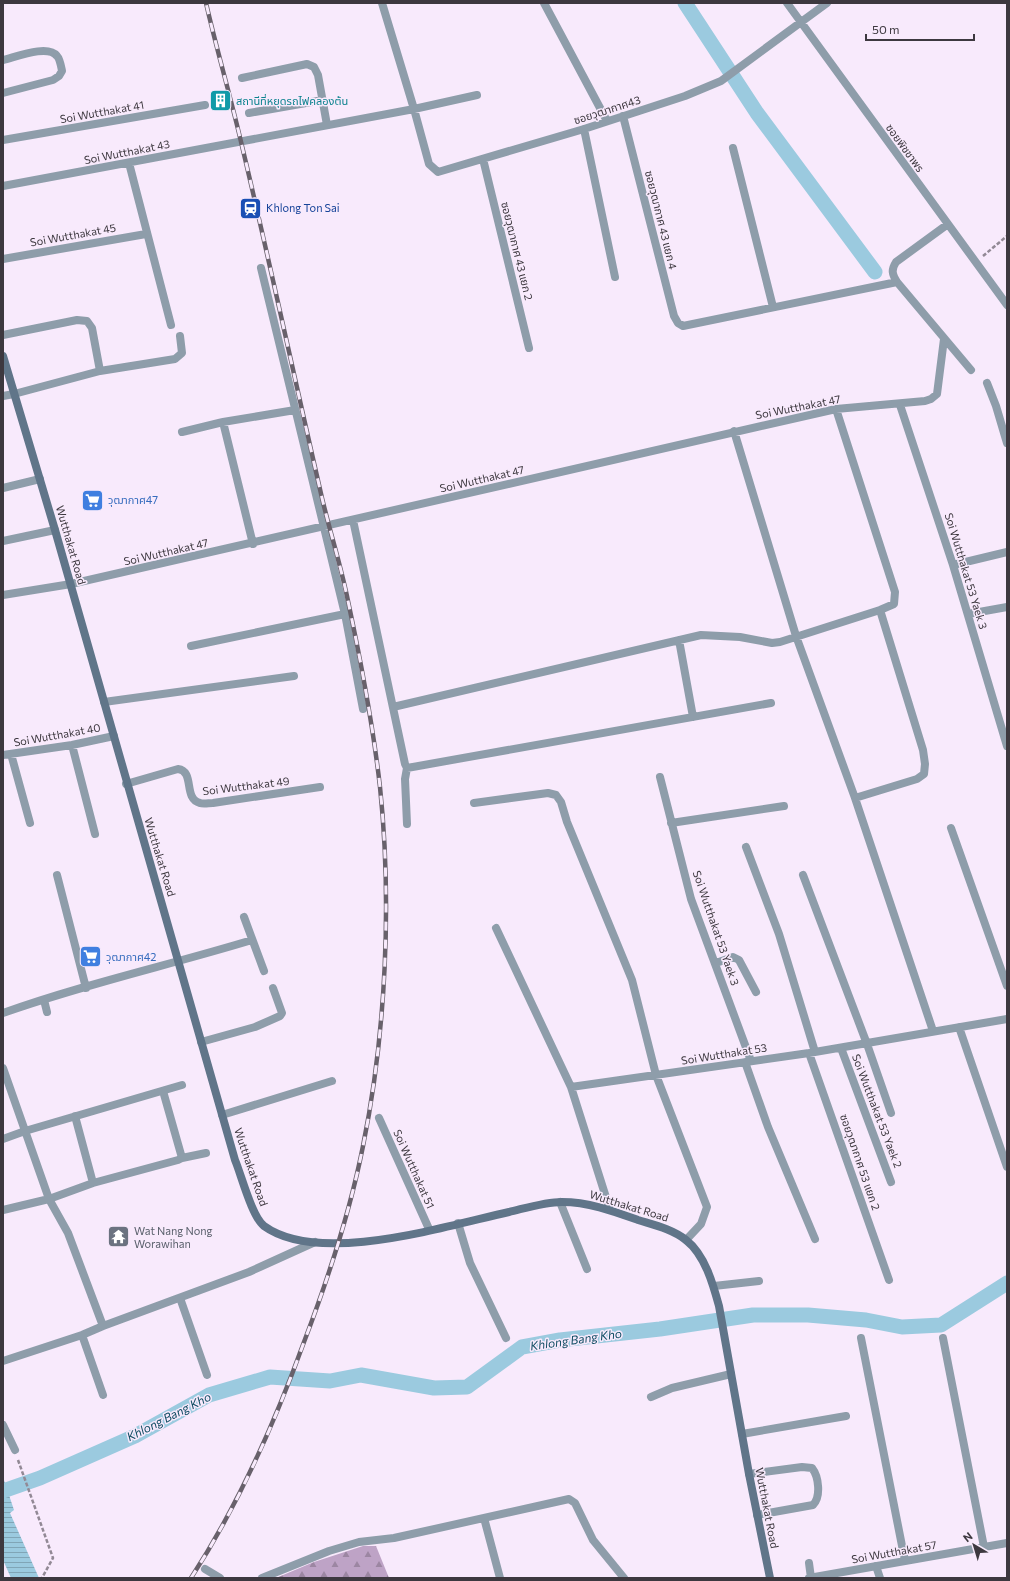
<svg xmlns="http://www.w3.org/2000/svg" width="1010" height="1581" viewBox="0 0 1010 1581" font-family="Commissioner,'Noto Sans Thai',sans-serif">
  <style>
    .forest { fill: url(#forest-firs) }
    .water { fill: url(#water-rules) }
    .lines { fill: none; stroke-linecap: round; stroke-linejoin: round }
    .canal { stroke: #9bcadf; stroke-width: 15 }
    .path { stroke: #928995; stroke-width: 2.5; stroke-dasharray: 4 2; stroke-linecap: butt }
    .service { stroke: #8e9daa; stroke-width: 8 }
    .minor { stroke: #8e9daa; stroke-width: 8 }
    .secondary { stroke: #607589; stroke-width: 8 }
    .rail-casing { stroke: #68616b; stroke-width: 4.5 }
    .rail { stroke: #f8eafc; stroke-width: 3; stroke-dasharray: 9; stroke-linecap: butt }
    .labels { text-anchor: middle; stroke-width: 3; stroke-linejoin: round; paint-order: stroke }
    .culture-label { font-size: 11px; fill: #0d838f; stroke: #f8eafc; text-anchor: start }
    .street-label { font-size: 11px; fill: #3d383f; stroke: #f8eafc }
    .transit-label { font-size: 11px; fill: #164399; stroke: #f8eafc; text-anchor: start }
    .shop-label { font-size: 11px; fill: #366cbe; stroke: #f8eafc; text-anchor: start }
    .worship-label { font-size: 11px; fill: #5b616d; stroke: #f8eafc; text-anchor: start }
    .water-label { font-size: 12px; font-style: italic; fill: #0e4c62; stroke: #f8eafc }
  </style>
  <defs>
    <pattern id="forest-firs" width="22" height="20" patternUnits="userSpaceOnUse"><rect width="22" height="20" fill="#bea3c6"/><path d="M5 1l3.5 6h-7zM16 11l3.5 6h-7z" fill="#9c86a2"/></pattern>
    <pattern id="water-rules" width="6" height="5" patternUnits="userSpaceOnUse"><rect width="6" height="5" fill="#9bcadf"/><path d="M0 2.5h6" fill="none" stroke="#80a5b6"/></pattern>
  </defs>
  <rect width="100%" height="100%" fill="#f8eafc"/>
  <path class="forest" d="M363,1546h13l13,32h-113l38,-16z"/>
  <path class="water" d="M3,1477l11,33 -4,3 29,65h-28l-8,-18z"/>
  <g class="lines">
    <path class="canal" d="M685,3l72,110 118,159
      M3,1491l37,-13 95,-42 74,-41 61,-18 60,4 31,-6 73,13 33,-1 55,-40 38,-7 100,-11 93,-14h55l58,5 36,7 39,-2 66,-42"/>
    <path class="path" d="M983,256l24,-20
      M18,1460l35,98 -11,20"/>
    <path class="service" d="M242,78l65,-14 7,3 4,8 9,50
      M249,113l74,-13
      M3,335l74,-15 10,1 5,7 8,43 -86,23
      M100,371l75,-12 7,-6 -2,-17
      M3,541l52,-11
      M44,1000l3,12
      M3,1068l46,131 19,34 35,93
      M75,1116l18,67 85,-23 4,-2 -19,-67
      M3,1139l22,-8 157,-46
      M182,1158l24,-5
      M3,1210l46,-11 44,-16
      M180,1298l27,77
      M82,1335l21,60
      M3,1361l79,-26 21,-9 146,-54 66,-30
      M3,1425l12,25
      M749,1474l53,-7 10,1c7,9 9,29 1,37l-56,10
      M876,1566l4,12"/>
    <path class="minor" d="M382,3l32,106 15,55 9,8 146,-43 101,-33 36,-15 106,-78
      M544,3l63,118
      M787,3l220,302
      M3,60c13,-3 45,-16 54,-4 3,3 4,10 5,15l-3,5 -6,4 -50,13
      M623,116l51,200 4,7 5,3 214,-44c-5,-8 -6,-12 -1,-20l52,-38
      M584,129l31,148
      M3,140l202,-35
      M733,148l40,159
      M483,159l46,189
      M129,163l42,162
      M3,186l411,-77 63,-14
      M3,259l143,-25
      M261,268l84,346 18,95
      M897,282l74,88
      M987,383l9,23 11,37
      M3,396l11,-2
      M900,405l53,160 54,181
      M223,422l30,122
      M734,431l62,205 59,162 78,233
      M182,432l41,-10 72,-12
      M3,488l37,-9
      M353,520l52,244 2,4 -2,11 2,45
      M953,565l54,-13
      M3,595l68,-11 765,-175 89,-8 6,-2 6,-5 7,-55
      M968,614l39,-7
      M679,640l14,77
      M191,646l154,-32
      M104,702l190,-26
      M393,707l308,-72 39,2 32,6 8,-1 100,-32 14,-6 1,-12 -59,-183
      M72,745l23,89
      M11,754l19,69
      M3,755l69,-10 42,-9
      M407,768l364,-65
      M660,777l31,122 60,162
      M126,784l52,-15c17,2 5,30 22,34 3,1 9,0 13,0l107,-16
      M855,798l62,-19 7,-5 1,-10 -2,-14 -43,-140
      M474,803l74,-10 8,2 5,7 6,20 65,158 24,95 51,132 -6,17 -15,16
      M671,823l113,-17
      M951,828l56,158
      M746,847l33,87 36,118
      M57,875l29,113
      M803,875l64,169 24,69
      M244,917l20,54
      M496,928l75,159 39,123
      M716,963l17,-6 6,3 17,32
      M3,1013c81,-29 167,-48 249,-73
      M959,1027l48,140
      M201,1042l54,-15 25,-11 2,-3 -9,-25
      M841,1048l50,134
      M809,1053l80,227
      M745,1062l23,65 47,112
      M571,1087l238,-34 198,-34
      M222,1115l110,-34
      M379,1118l50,111
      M560,1202l27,67
      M458,1223l12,40 36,75
      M714,1286l45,-5
      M861,1338l44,223
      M943,1338l41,209
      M651,1397l21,-9 59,-14
      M742,1434l104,-18
      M484,1518l16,60
      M809,1563l2,15
      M205,1569l15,9
      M262,1578l67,-27 30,-9 35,-4 175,-39 6,4 18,37 31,38
      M809,1578l198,-35"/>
    <path class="secondary" d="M3,356l52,174 180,630c6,14 17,57 29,66 55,40 182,0 245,-14 17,-4 36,-10 53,-10 27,0 51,9 76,18 16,5 34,9 48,20 19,15 27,44 33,66l30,168 21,104"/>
    <defs>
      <path id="rail" d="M191,1578c48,-74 83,-153 113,-236 24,-63 46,-130 59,-196 23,-113 29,-244 17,-359 -7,-62 -19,-125 -32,-186 -7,-35 -18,-69 -26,-103 -27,-117 -52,-235 -80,-352 -11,-48 -25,-95 -36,-143"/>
    </defs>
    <use href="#rail" class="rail-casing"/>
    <use href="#rail" class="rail"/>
  </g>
  <defs>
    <symbol id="building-square" viewBox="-11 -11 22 22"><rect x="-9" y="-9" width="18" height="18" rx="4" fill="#0f9aa8" stroke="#f8eafc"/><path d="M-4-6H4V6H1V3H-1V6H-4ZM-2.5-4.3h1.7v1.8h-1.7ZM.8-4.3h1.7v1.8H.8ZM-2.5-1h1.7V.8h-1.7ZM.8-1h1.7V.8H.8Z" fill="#fff"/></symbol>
    <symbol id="station-square" viewBox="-11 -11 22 22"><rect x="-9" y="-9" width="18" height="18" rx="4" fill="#1a4fb4" stroke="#f8eafc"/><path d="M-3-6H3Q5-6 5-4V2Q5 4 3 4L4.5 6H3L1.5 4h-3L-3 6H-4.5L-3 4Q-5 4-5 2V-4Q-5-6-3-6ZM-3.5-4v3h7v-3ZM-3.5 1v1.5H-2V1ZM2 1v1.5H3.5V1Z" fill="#fff"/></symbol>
    <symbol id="supermarket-square" viewBox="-11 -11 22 22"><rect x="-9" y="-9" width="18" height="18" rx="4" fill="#3f7fe0" stroke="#f8eafc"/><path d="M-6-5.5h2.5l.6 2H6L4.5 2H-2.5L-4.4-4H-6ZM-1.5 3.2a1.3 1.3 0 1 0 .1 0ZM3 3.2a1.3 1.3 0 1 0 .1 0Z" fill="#fff"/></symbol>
    <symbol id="temple-square" viewBox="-11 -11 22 22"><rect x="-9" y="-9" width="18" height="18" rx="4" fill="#6b7280" stroke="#f8eafc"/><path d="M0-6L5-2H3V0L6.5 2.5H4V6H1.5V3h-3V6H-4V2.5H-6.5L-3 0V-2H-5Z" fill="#fff"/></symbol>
  </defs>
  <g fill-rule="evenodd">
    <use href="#building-square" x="208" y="88" width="25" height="25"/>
    <use href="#station-square" x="238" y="196" width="25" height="25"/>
    <use href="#supermarket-square" x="80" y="488" width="25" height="25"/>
    <use href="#supermarket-square" x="78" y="944" width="25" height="25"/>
    <use href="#temple-square" x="106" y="1224" width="25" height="25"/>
  </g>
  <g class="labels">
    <g class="culture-label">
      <text x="236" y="105">สถานีที่หยุดรถไฟคลองต้น</text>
    </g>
    <g class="street-label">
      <text transform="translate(607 110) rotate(-18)" y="4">ซอยวุฒากาศ43</text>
      <text transform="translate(102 112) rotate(-10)" y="4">Soi Wutthakat 41</text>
      <text transform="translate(905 148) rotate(54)" y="4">ซอยพิชชาพร</text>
      <text transform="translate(127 152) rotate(-11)" y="4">Soi Wutthakat 43</text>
      <text transform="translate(661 220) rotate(76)" y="4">ซอยวุฒากาศ 43 แยก 4</text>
      <text transform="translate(73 235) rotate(-10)" y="4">Soi Wutthakat 45</text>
      <text transform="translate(517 251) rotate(76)" y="4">ซอยวุฒากาศ 43 แยก 2</text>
      <text transform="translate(798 407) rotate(-11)" y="4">Soi Wutthakat 47</text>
      <text transform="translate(482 479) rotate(-13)" y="4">Soi Wutthakat 47</text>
      <text transform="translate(71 545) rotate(74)" y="4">Wutthakat Road</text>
      <text transform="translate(166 552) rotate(-13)" y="4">Soi Wutthakat 47</text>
      <text transform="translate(966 571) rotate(73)" y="4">Soi Wutthakat 53 Yaek 3</text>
      <text transform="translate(57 735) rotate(-10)" y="4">Soi Wutthakat 40</text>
      <text transform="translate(246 786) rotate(-7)" y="4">Soi Wutthakat 49</text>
      <text transform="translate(160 857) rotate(73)" y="4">Wutthakat Road</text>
      <text transform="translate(716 928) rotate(71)" y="4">Soi Wutthakat 53 Yaek 3</text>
      <text transform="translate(724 1054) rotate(-9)" y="4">Soi Wutthakat 53</text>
      <text transform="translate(877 1111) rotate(69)" y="4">Soi Wutthakat 53 Yaek 2</text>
      <text transform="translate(860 1162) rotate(71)" y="4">ซอยวุฒากาศ 53 แยก 2</text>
      <text transform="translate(251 1167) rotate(71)" y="4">Wutthakat Road</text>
      <text transform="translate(414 1169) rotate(66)" y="4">Soi Wutthakat 51</text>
      <text transform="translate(629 1206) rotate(17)" y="4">Wutthakat Road</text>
      <text transform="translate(767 1508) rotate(79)" y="4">Wutthakat Road</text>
      <text transform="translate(894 1552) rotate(-10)" y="4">Soi Wutthakat 57</text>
    </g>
    <g class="transit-label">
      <text x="266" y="212">Khlong Ton Sai</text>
    </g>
    <g class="shop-label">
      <text x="108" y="504">วุฒากาศ47</text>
      <text x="106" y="961">วุฒากาศ42</text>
    </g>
    <g class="worship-label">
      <text x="134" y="1235">Wat Nang Nong<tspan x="134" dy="13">Worawihan</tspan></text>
    </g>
    <g class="water-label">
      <text transform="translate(576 1340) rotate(-8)" y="4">Khlong Bang Kho</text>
      <text transform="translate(169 1417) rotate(-27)" y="4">Khlong Bang Kho</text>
    </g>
  </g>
  <rect width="1010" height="1581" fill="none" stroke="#3d383f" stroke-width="8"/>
  <g transform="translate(974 1545) rotate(322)" stroke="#f8eafc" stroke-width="3" paint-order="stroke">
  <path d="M0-3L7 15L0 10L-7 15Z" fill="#3d383f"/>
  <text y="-6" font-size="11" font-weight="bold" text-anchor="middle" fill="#3d383f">N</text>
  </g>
  <path d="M866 34v6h108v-6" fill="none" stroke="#3d383f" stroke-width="2"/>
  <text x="872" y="34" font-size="12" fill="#3d383f" stroke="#f8eafc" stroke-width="3" paint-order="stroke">50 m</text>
</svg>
